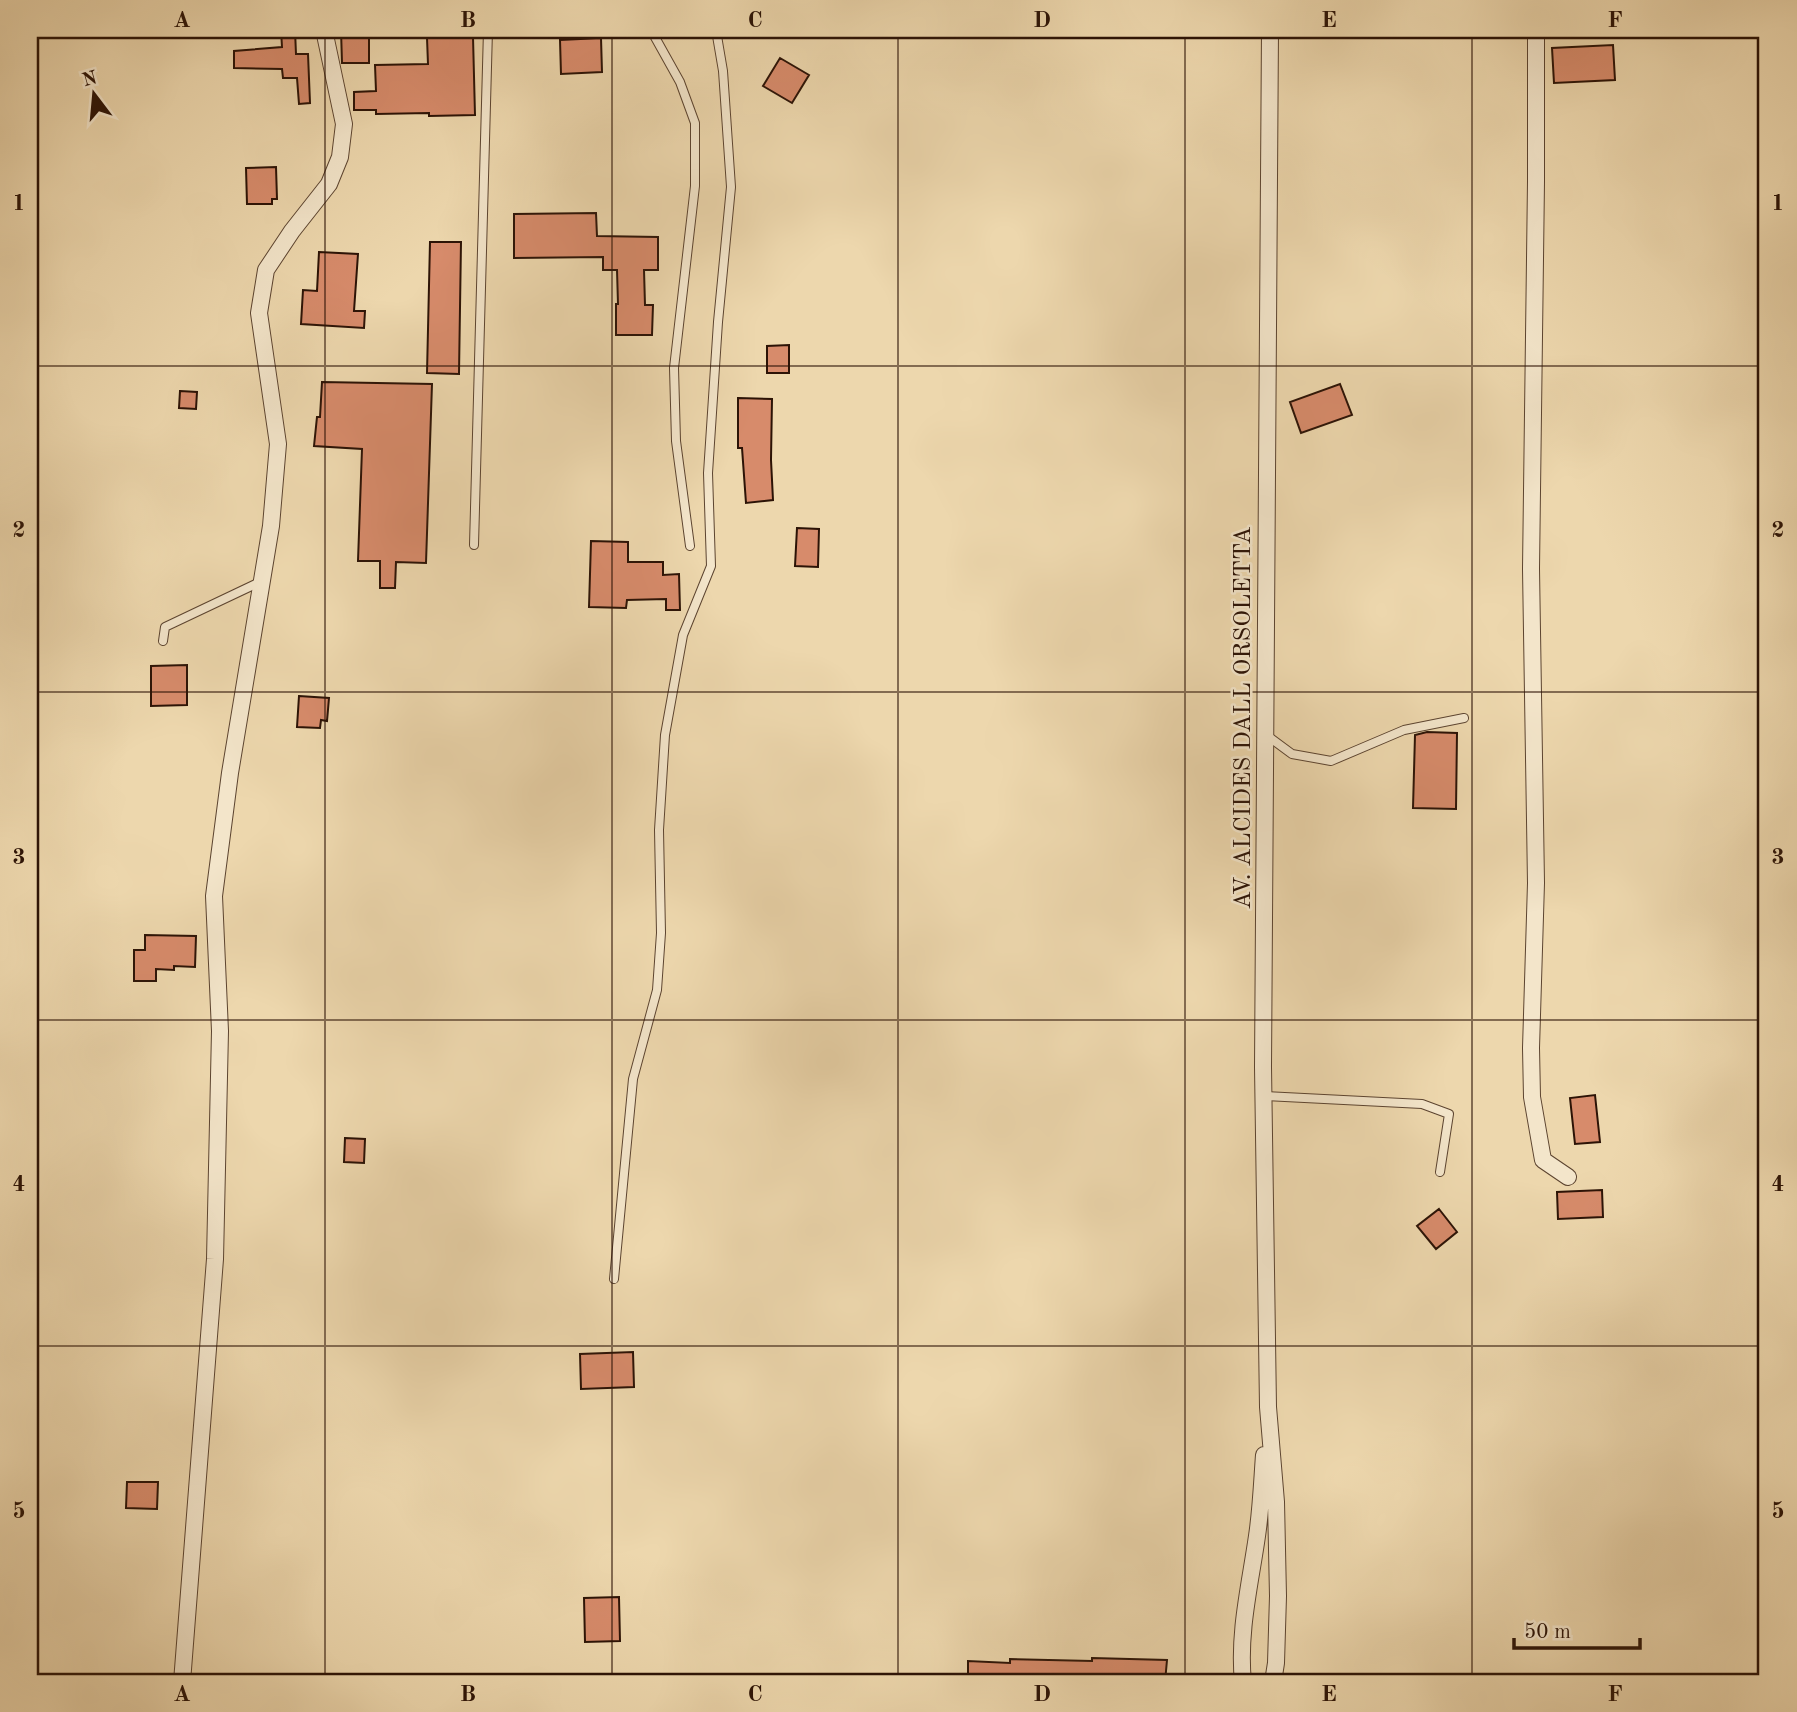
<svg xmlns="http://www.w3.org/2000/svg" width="1797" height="1712" viewBox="0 0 1797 1712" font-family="'Old Standard TT',serif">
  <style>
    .building { fill: #d78b6b; stroke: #2c1306; stroke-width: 2 }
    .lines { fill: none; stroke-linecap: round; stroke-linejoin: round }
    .service-casing { stroke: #5c4430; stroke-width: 10 }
    .minor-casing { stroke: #5c4430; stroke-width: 18 }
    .service { stroke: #f3e5ca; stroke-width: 8 }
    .minor { stroke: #f3e5ca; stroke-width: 16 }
    .grid { fill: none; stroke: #2c1306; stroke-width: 2; stroke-opacity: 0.55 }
    .labels { text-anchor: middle; stroke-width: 5; stroke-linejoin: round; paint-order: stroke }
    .street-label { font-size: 24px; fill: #2c1306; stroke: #f3e5ca }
    .neatline { fill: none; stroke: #2c1306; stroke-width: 2.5 }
    .grid-label { font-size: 23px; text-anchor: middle; font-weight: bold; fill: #2c1306 }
  </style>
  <rect width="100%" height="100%" fill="#edd7ad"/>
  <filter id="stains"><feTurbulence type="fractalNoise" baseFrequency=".00286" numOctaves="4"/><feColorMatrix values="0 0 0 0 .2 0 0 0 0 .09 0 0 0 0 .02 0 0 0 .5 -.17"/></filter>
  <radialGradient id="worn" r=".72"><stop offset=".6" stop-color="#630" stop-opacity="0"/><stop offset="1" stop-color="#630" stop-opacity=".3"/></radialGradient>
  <path class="building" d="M281,30h14l1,24h12l2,49 -11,1 -2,-26h-14l-1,-9 -48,-1v-17l48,-4z
    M341,30h28v33h-27z
    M473,37l2,78 -46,1v-3l-53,1v-4h-22v-18l22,-1 -1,-26 53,-1 -1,-26z
    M601,38l1,34 -41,2 -1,-34z
    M1613,45l2,35 -61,3 -2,-35z
    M780,58l29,17 -17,28 -29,-17z
    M276,167l1,32h-5v5h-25l-1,-36z
    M596,213l1,23 61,1v33h-14l1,35h8l-1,30h-36v-31h2l-1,-34h-14v-13l-89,1v-44z
    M430,242h31l-2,132 -32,-1z
    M319,252l39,2 -4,57h11l-1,17 -63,-4 2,-34 14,1z
    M789,345v28h-22v-27z
    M322,382l110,2 -6,179 -30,-1 -1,26h-15v-27h-22l4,-112 -48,-3 3,-29h3z
    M1340,384l12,31 -51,18 -11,-31z
    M180,391l17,1 -1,17 -17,-1z
    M738,398l34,1 -1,61 2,40 -27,3 -4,-55h-4z
    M797,528l22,1 -1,38 -23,-1z
    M591,541l37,1v20h35v13l16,-1 1,36h-14v-11l-39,1 -1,8 -37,-1z
    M187,665v40l-36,1v-40z
    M299,696l30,2 -2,23 -6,-1 -1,8 -23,-1z
    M1427,732l30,1 -1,76 -43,-1 2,-73z
    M145,935l51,1 -1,31 -21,-1v4l-18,-1v12h-22v-31h11z
    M1595,1095l5,47 -25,2 -5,-46z
    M345,1138l20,1 -1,24 -20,-1z
    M1602,1190l1,27 -45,2 -1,-27z
    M1439,1209l18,23 -21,17 -19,-23z
    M633,1352l1,35 -53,2 -1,-35z
    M127,1482h31l-1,27 -31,-1z
    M619,1597l1,44 -35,1 -1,-44z
    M1092,1658l75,2 -2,22 -83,-2v2h-114v-21l42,2v-4l82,2z"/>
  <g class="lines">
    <defs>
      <path id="service" d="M651,30l29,52 15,41v63l-21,182 2,73 14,105
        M474,545l14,-515
        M163,641l2,-14 95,-45
        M1265,734l27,20 39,7 73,-31 60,-12
        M1263,1096l159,8 27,10 -9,58
        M614,1279l19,-200 24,-89 4,-57 -2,-103 6,-95 18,-100 28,-69 -3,-93 10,-151 13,-135 -8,-116 -7,-41"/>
      <path id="minor" d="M1270,30l-7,1037 5,340 8,95 2,94 -2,67 -3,19
        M1536,30v151l-5,388 5,314 -5,165 1,49 11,63 25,17
        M182,1682l33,-423 5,-228 -6,-135 16,-123 41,-247 7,-82 -19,-131 7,-43 26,-39 37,-47 11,-27 4,-33 -20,-94
        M1243,1682c-5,-49 7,-97 14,-146 4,-27 5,-54 7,-81"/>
    </defs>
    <use href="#service" class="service-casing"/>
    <use href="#minor" class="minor-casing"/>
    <use href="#service" class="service"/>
    <use href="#minor" class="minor"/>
  </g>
  <path class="grid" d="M325,30v1652M612,30v1652M898,30v1652M1185,30v1652M1472,30v1652M30,366h1737M30,692h1737M30,1020h1737M30,1346h1737"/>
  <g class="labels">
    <g class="street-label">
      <text transform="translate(1242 718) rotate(-90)" y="8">AV. ALCIDES DALL ORSOLETTA</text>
    </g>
  </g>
  <rect width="1797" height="1712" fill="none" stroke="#edd7ad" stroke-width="77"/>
  <g transform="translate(94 94) rotate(344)" stroke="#f3e5ca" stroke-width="5" paint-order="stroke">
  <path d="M0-5L12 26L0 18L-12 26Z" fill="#2c1306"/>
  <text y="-10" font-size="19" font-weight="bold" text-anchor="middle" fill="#2c1306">N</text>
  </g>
  <path d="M1514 1638v10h126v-10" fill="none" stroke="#2c1306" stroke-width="3.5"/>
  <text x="1524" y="1638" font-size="21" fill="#2c1306" stroke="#f3e5ca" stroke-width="5" paint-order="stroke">50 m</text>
  <rect x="38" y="38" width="1720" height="1636" class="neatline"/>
  <g class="grid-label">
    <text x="182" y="27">A</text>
    <text x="468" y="27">B</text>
    <text x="755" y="27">C</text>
    <text x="1042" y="27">D</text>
    <text x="1329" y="27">E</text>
    <text x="1615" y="27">F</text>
    <text x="19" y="210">1</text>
    <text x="1778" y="210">1</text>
    <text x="19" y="537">2</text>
    <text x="1778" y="537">2</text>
    <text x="19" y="864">3</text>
    <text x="1778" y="864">3</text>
    <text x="19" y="1191">4</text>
    <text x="1778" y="1191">4</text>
    <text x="19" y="1518">5</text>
    <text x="1778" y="1518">5</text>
    <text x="182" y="1701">A</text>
    <text x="468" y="1701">B</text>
    <text x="755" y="1701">C</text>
    <text x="1042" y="1701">D</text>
    <text x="1329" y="1701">E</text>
    <text x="1615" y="1701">F</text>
  </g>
  <rect width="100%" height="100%" filter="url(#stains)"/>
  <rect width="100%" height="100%" fill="url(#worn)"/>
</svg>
